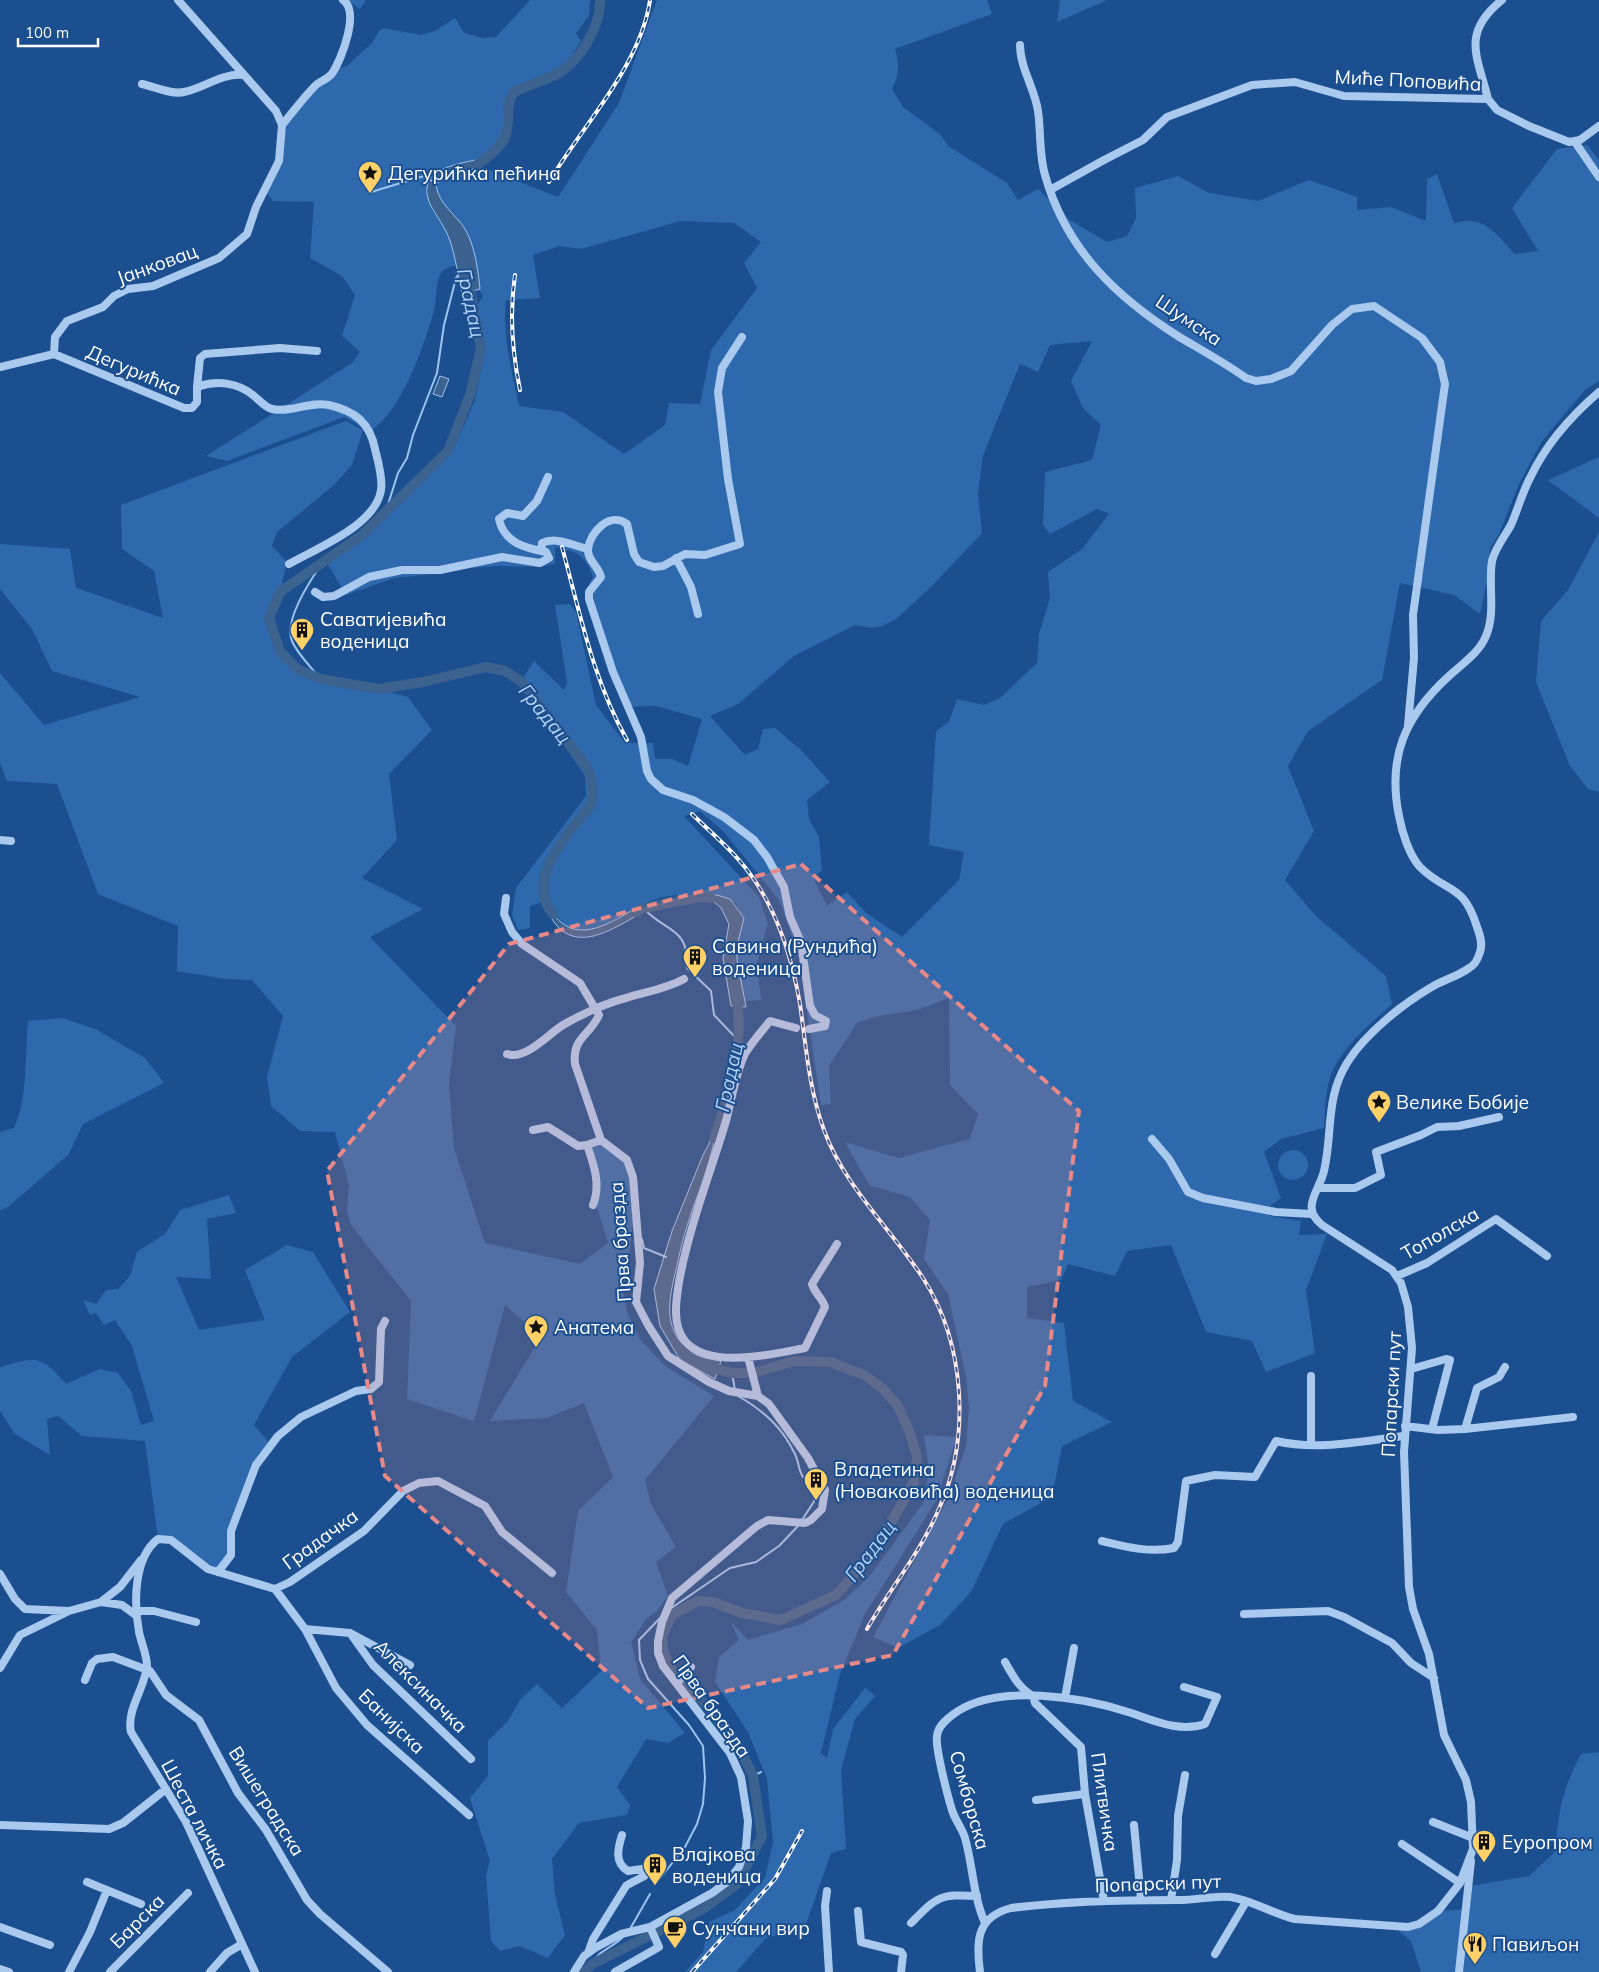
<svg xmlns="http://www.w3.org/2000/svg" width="1599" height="1972" viewBox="0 0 1599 1972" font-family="Mulish,sans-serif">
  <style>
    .green { fill: #2e69ad; fill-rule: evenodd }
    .water { fill: #3c6290; stroke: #9cc4f0 }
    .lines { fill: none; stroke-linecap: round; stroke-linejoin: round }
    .stream { stroke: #9cc4f0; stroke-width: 2 }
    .river { stroke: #3c6290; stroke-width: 10 }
    .minor { stroke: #a9c9ee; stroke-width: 8 }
    .rail-casing { stroke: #fff; stroke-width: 4 }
    .rail { stroke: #1b4f8f; stroke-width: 2; stroke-dasharray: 5.5; stroke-linecap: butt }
    .marked { fill: #e88989; fill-opacity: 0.2; stroke: #e88989; stroke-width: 4; stroke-dasharray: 10 6; stroke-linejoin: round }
    .labels { text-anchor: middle; stroke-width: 4; stroke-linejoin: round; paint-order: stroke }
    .street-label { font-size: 19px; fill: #fff; stroke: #1b4f8f }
    .poi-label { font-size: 19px; fill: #fff; stroke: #1b4f8f; text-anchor: start }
    .water-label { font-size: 20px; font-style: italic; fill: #b5d3f5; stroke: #1b4f8f }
  </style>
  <rect width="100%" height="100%" fill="#1b4f8f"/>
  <path class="green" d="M346,0h19v2l-5,7z
    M530,0h60l-1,16 -13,17 5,8 -12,19 -14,10 -43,18c-10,14 -4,31 -9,46 -3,6 -13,16 -18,20 -19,15 -50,6 -58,34l2,4 10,-17 37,-10 82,32 61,-94 38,-103h330l5,14 -97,35c5,14 4,27 -3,40l11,18 38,28 7,11 59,37 11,17 20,-11 32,31 37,22 20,-6 9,-18 -1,-30 43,-12 31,17 49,8 51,-21 48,17v13l34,-3 35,14 1,-42 10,-5 17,49c31,-8 41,10 61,31l23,-3 -26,-43 45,-59 30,-4 12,15v221l-14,9 -43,51 -23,43 -20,50 -9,14 -2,28 -8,38 -26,-19 -54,-12 -18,97 -74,51 -20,35 26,65 -29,49 30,35 71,61 6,28c-24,22 -53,45 -63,77 -4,15 -4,32 -5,47l-43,11 -17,13 17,46 -10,7 -1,11 31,5 -2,14 28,-1 -21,56 9,63 -49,19 -14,-31 -46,-9 -35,-87 -44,6 -12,25 -47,-12 -7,16 -34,7v31l37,5 9,78 39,21 -50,24 -10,51 -49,27 -32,68 -31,33 -42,23 -25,-11 77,-142 16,-50 3,-38 -3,-30 -18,-83 -24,-35 6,-39 -20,-23 -41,-12 -24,-43 54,16 71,-19 8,-25 -28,-29 -1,-87 -32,12 -43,7 -17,6 -28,43 2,38 -10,1 -23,-153 -19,-52 -55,-68 -24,-21 -16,5 75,81 9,27 -11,39 4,37 -16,1c-4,-17 -9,-35 -8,-52 0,-16 9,-24 1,-41 -5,-11 -18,-13 -29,-13 -18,-1 -35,-1 -53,4 -22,6 -68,45 -91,26 -7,-5 -12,-18 -17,-25l-18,6v22l-12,2 -6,-15 4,-27 70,-92 -1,-20 -54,-79 -12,-13 15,-23 30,29 3,-7 -12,-78 15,-1 6,8 20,93 29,38h28l2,16h18l15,7 14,-47 -46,-13 -30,1 -16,-33 -24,-85 7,-12c-8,-23 -16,-25 -38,-30v17l-19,3 -37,-1 -53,4 -12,4 -40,4 -48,17 -19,-32 49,-36 77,-76 22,-51 10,-49 -8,-46 6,-9 -20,-31c-9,1 -18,1 -23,10 -5,10 -3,24 -6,35 -9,34 -33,103 -64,121l-26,-14 -117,44 -21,-5 146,-93 8,-11 -18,-16 13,-41 -13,-19 -32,-18 4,-56 -41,-1 -11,-14 14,-29 4,-36 34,-41 16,-10 17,-5 25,-23 7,-12 5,-3 36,7 15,-4 20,-13 9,15 19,5 13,-1zM681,221l53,2 27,19 -17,21 13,25 -46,62 -11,54 -31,-1 -4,22 -41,29 -61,-42 -44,-6c-7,-34 -17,-71 -13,-106l34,-2 -7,-43 27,-9 21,3zM1092,341l-21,40 12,27 18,17 -9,35 -47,12 -2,53 7,9 47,-25 12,5 -27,35 -34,23 2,26 -11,36 -2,29 -37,35 -16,7 -27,-6 -8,23 -13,9 -7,114 35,7 -5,28 -57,57 -36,-24 -19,-21 -20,14 -14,-29 9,-6 -3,-34 -10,-18 -2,-19 23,-18 -28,-31 -27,-23 -12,1 -5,20 -13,6 -35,-39 28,-12 56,-48 61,-31 15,3 12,-2 14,-7 36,-33 50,-53 -4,-39 5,-39 37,-91 18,8 12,-27z
    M1060,0h47l-50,22z
    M346,421l17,9 -11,35 -18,20 -57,47 -5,14 15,16 -7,30 -11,26 11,33 17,18 24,10 58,10 29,8 24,33 -43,44 8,66 -35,38 61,31 -53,28 86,89 -7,59 5,63 31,95 95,21 28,-21 -13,-42 2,-12 -10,-44 14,-5 27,16 7,46 -6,56 -7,26 5,28 12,26 26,28 49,30 -69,84 6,24 25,43 -20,15 12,34 -12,16 -9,6 -16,24 9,37 45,54 -17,10 -22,-4 -29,48 13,18 -3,10 -48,8 -27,36 3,36 10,40 -17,23 -28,-12 -20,5 -9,-10 -5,-66 4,-14 -20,-63 18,-22v-35l20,-20 12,-21 17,-16 25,24 39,-37 -4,-41 -31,-38 12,-81 35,-34 -29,-74 -37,15 -57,3 51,-84 -36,-32 -31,116 -67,-22 4,-98 -60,-76 -4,-15 2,-25 -14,-53 -35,-1 -29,-25 -4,-29 16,-61 -31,-36 -27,-1 -48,-8 1,-45 -80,-32 -41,-110 -50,-3 -7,-18v-90l44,52 96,-28 -88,-26 -20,-42 -32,-40v-45l70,5 6,39 87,30 -9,-47 -32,-22 -1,-44z
    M1599,457v61l-51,-38z
    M1599,532v260l-11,-3 -18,-23 -34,-84 5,-61 27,-31z
    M63,1018l34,12 48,28 19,25 -81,41 -14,30 -61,53 -8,3v-78l14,-4c14,-29 11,-75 14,-107z
    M1278 1165a15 15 0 1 1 30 0a15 15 0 1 1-30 0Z
    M229,1195l7,18 -29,6 4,60 -35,-2 23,53 66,-10 -20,-50 42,-25 26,7 37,60 -58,45 -38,68 17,20 -15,20 -17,41 -8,49 -13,17 -47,-32 -13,-1 -13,-98 -63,-5 -24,-20 -11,3 3,36 -35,-21 -15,-23v-44c35,-10 41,-13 66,17l34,-15 18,4 13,18 10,34 13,-4 -22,-75 -17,-26 -11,5 -8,-12 -6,2 -7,-15 13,4 10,-14 12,-1 12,-13 7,-24 28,-18 15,-24z
    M924,1435l33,2 -21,64 -71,113 -25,60 -19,79 6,5 6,-29 32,-41 10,8 -20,23 -14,51 5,79 -15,4 -26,74 -39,11 -30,34h-51l18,-20 6,-30 26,-12 30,-32 8,-36 -6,-63 -19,-47 -33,-50 4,-25 20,-17 -9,-19 18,19 54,-16 42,-24 25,-23 55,-75 5,-32z
    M1599,1752v220h-178l-10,-31 -16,-13h7l36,-17 29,-2 3,-23 59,-10 26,-24c4,-41 6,-60 26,-98z"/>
  <path class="water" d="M488,157l-11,11 -34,9 -7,8c3,20 19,28 29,44 10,17 13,41 15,60l-18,5c-4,-17 -6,-36 -12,-53 -4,-13 -14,-25 -20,-37 -16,-38 33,-40 58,-47z
    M440,376l9,3 -7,18 -9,-3z
    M717,895l13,4 14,19 -7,28v14l9,47 -15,-1 -8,-48 6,-34 -8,-16 -8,-7 -14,-4z
    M645,903l4,6c-25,12 -65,45 -91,18 -6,-6 -10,-16 -14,-23 6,6 14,17 22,22 25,14 58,-12 79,-23z
    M718,1126c-5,22 -11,44 -19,66 -9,23 -16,45 -21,69 -7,32 -20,67 14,91 8,6 19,7 29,9l-6,18 -35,-19 -20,-34 -6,-37 18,-58 31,-76z"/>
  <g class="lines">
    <path class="stream" d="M371,192l53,-16 8,5
      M385,514l13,-41 9,-15 6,-23 24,-62 7,-48 12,-47 2,-3
      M321,679c-10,-12 -23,-24 -29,-38 -9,-21 21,-65 33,-82
      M645,910c23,23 44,18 42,58l24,23 3,24 23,24
      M642,1239l2,9 22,9
      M732,1373l3,17
      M738,1396c26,15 44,31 57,58 4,8 3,15 8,23
      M802,1520l13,-20 -6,-13
      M670,1609l60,-41 26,-6 23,-16 19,-20
      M753,1776l8,-4
      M658,1881l27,-34 12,-23 6,-20 2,-26 -2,-32 -14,-21 -41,-46 -8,-19 -1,-20 22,-23
      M630,1929l20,-35
      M592,1964c6,-14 21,-16 32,-28"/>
    <path class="river" d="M478,164c9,-6 21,-15 26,-25 8,-14 0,-34 10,-47 14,-7 30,-11 43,-18 23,-12 44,-49 43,-74
      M468,279l13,69 -11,47 -22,56 -86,84 -82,57 -11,26 11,33 17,18 24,10 58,10 44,-7 63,-15 19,4 17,11 64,84c5,11 10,25 5,38 -3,6 -10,13 -14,18 -20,25 -49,63 -24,92
      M636,912l7,-4 56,-11 12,1
      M714,1138c16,-42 31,-99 22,-144
      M584,1972l8,-8 111,-55 34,-25 25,-48 -9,-60 -14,-29 -29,-38 -38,-39 -9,-19 -1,-15 10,-21 26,-14 15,1 29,11 39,7 55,-25 38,-43 40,-70 3,-26 -8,-25 -11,-25 -16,-18 -18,-13 -34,-13 -36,-1 -40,12h-22l-27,-7"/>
    <path class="minor" d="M1020,45c0,23 15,44 18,66 3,21 1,44 7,64 21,75 72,123 136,163 22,13 44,25 65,40l10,3 15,-2 20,-8 41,-46 20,-16 22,-3 48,32 18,24 5,22 -32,231 1,43 -6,67
      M142,84c13,3 30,11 42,8 21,-4 37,-19 59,-17
      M1488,99c-10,-42 -28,-65 14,-99
      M282,125c11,-13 21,-27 33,-39 5,-5 14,-7 18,-14 9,-14 27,-61 10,-72
      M1575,142l24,35
      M1050,190l54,-30 39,-20 24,-23 85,-32 43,-3 49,14 144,3 9,11 32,16 40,16 11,-2 19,-14
      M742,337l-20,31 -4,24 10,87 12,65 -35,11 -20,-1 -22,12 -9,1 -15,-5 -5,-8 -7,-30c-17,-13 -37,8 -39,25 -1,11 11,18 13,28l-12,15v7l24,73 28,65 6,34 4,8 12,11 30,10 31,17 30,23 13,17 17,30 6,30 11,25 9,64 5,9 11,6 -1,5 -16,3
      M54,354l1,-17 12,-16 36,-14 11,-11 14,-7 25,-3 66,-28 28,-24 9,-27 23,-46 3,-36 -6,-14 -98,-111
      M0,367l54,-13 130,54h8l5,-6v-15c19,-7 41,-5 57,9 5,4 12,12 18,13 20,4 38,-8 57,-4 26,6 41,18 46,44 3,12 8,29 6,41 -5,35 -64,58 -92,74
      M197,387l3,-29 5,-4 75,-6 37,3
      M541,551l1,-8c15,-7 31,3 46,6
      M676,558l15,29 7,27
      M315,592l8,5 11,-1 35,-19 33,-7h38l62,-13 38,6 9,-5 -3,-6c-21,-4 -42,-9 -47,-33l8,-6 16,3 14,-15 11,-24
      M0,840l11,1
      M506,898l-2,16 8,18 10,12 58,39 19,32c-9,21 -27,22 -24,49l26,76 26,20 6,17 7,86 -4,39 12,23 20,31 41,26 20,9 29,5 11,8 39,54 17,32 -3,19 -11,11 -6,3 -37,-3 -11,6 -85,72 -10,24 -4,19v12l5,13 67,87 11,24 7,44 -2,26 -7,20 -12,15 -15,11 -62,34 -29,7 -26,14 -11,8 -10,16
      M796,1028l-26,-7c-8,10 -17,20 -24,31 -9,15 -15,50 -20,69 -16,53 -37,106 -47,161 -3,18 -7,44 6,59 25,29 88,13 120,7l20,-41c-3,-10 -10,-13 -13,-23l25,-40
      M507,1054c19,6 40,-19 56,-29 17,-10 43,-22 63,-27 19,-6 40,-9 58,-19
      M533,1130l15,-3 30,19 9,-1
      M1152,1139l17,20 19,33 15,6 73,14 36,2
      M1318,1188h37l26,-13 -5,-23 45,-17 16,-8 22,-1 40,-9
      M593,1205c8,-20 1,-40 -6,-60l14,-5
      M1397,1276l30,-13 69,-44 51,37
      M748,1357l10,39
      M1411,1369l35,-10 4,1 -18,69
      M1405,1426l33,4 27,-1 108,-12
      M1465,1429l12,-41 22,-11 6,-10
      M1311,1445v-69
      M1102,1541c25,6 47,12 72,7l4,-6 8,-61 29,-6 40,2 21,-36c41,10 86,0 128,-5
      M218,1572l13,-17v-24l25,-66 22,-29 23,-19 55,-26 15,-2 8,-7 2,-53 4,-8
      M0,1574l15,25 10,10 44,2 32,-9 21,3 15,11
      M275,1589l30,40 31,59 31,37 102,90
      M101,1602l19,-15 21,-27
      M138,1611h16l42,11
      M1244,1614l84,-3 16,6 48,26 19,20 23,15
      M305,1629l45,4 60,32
      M350,1633l23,32 98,94
      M1005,1662c8,14 14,26 28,34
      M0,1668l20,-33 47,-23
      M85,1680l7,-17 5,-4 16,-2 37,14 16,24 33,25 39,73 28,37 41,70 13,14 68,58
      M677,1683l14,-16
      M1033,1696l2,7 46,44 4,47 19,107
      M1065,1698l9,-50
      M1036,1800l49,-6
      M1433,1822l40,16
      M0,1825l109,4 14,-6 43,-34
      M1134,1825l7,74
      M1402,1844l58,39
      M87,1882l54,22
      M827,1891l-2,15 4,66
      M1171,1900l6,-40 1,-44 7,-41
      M858,1911l3,31 40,10 2,3 -2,17
      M911,1923c27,-27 28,-29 66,-27
      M985,1923c-12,-27 -12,-57 -20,-85 -3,-10 -10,-18 -13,-28 -4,-13 -17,-62 -15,-74 1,-11 12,-19 21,-25 42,-27 124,-14 170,1 25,8 51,21 77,12l12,-27 -33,-10
      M0,1927l50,18
      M588,1953l5,-14 33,-53c8,-6 20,-8 24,-16l-1,-2 -21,3c-14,-8 -10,-23 -6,-36
      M1215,1954l31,-52
      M0,1969l9,3
      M69,1972l21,-40 17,-42
      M110,1972l78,-79
      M210,1972l17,-19 15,-9
      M255,1972l-69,-150 -55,-90c-5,-22 14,-44 16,-66 0,-11 -6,-24 -8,-34 -5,-28 -6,-74 19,-93l13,1 37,29 67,20 15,-7 74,-51 39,-40 16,-8 19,-2 47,25 17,26 50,41
      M615,1972l44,-25 -9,-20
      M980,1972c-4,-30 -4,-55 31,-64 55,-7 110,-8 165,-8 18,1 36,-5 54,-3 22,3 43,17 65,22l113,8 11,-3 19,-13 22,-28 13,-34 -2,-47 -5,-22 -22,-45 -15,-81 -16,-45 -4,-22 -5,-135 8,-104 -4,-41 -7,-24 -9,-13 -70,-45c-22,-18 -3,-33 2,-54 9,-39 1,-72 23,-108 13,-21 33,-39 52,-54 12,-9 25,-18 38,-25 10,-5 23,-9 32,-16 6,-3 9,-9 11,-16 3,-8 0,-17 -3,-25 -14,-45 -30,-33 -57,-60 -11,-12 -18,-35 -21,-51 -12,-59 6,-100 50,-140 13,-12 30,-23 37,-40 10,-24 2,-50 6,-75 3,-13 13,-25 19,-36 7,-16 11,-32 19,-47 16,-34 41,-62 69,-86
      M1459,1972l12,-111"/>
    <defs>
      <path id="rail" d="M549,182c33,-56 92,-117 101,-182
        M515,275c-6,40 -3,76 5,115
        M562,547c18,66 31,133 65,193
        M692,814c15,15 32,29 46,45 36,40 53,93 62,145 6,43 9,85 24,126 20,56 67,99 99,148 43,67 48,162 15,233 -18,42 -48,78 -71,118
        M692,1972l83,-93 27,-48"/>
    </defs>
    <use href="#rail" class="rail-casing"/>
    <use href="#rail" class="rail"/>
  </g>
  <path class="marked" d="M801,864l278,247 -34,275 -152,269 -245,53 -263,-232 -58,-305 182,-227z"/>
  <defs>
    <symbol id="sight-pin" viewBox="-11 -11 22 30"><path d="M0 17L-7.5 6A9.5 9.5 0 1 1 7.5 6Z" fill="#ffd166" stroke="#1b4f8f"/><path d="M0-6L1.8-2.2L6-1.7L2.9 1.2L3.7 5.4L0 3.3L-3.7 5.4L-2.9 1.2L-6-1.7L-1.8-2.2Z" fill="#111"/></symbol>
    <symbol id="building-pin" viewBox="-11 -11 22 30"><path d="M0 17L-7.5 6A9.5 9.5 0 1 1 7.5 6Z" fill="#ffd166" stroke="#1b4f8f"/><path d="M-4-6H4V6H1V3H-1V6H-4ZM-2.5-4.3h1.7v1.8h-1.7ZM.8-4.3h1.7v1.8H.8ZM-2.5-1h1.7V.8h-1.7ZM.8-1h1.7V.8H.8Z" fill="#111"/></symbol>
    <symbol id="cafe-pin" viewBox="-11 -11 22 30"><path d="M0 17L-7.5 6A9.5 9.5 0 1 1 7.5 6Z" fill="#ffd166" stroke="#1b4f8f"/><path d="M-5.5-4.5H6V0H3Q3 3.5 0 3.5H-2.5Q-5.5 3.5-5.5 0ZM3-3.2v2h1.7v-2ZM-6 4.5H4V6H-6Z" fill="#111"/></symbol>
    <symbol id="restaurant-pin" viewBox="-11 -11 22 30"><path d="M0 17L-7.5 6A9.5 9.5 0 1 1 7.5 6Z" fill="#ffd166" stroke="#1b4f8f"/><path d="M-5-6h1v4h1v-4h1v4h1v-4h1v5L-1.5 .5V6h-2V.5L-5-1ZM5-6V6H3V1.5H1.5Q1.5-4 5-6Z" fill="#111"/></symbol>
  </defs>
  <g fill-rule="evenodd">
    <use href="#sight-pin" x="356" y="159" width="28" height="38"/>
    <use href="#building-pin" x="288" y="616" width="28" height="38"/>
    <use href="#building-pin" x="681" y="943" width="28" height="38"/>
    <use href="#sight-pin" x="1365" y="1088" width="28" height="38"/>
    <use href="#sight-pin" x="522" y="1313" width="28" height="38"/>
    <use href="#building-pin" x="802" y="1466" width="28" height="38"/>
    <use href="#building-pin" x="1470" y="1828" width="28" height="38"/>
    <use href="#building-pin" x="641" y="1851" width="28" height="38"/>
    <use href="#cafe-pin" x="661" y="1914" width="28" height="38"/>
    <use href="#restaurant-pin" x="1461" y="1930" width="28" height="38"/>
  </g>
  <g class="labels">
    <g class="street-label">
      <text transform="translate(1408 80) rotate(3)" y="7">Миће Поповића</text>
      <text transform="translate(157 264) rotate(-20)" y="7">Јанковац</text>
      <text transform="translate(1189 320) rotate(34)" y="7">Шумска</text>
      <text transform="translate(134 370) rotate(23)" y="7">Дегурићка</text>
      <text transform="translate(1440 1233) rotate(-30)" y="7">Тополска</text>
      <text transform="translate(620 1242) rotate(-94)" y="7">Прва бразда</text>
      <text transform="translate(1391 1394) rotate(-87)" y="7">Попарски пут</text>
      <text transform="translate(320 1539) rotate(-36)" y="7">Градачка</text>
      <text transform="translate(421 1686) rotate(45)" y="7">Алексиначка</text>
      <text transform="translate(712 1706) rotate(55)" y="7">Прва бразда</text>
      <text transform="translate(392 1721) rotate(44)" y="7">Банијска</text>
      <text transform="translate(970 1800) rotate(74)" y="7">Сомборска</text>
      <text transform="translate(267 1801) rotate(58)" y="7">Вишеградска</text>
      <text transform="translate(1105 1802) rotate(82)" y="7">Плитвичка</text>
      <text transform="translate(195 1814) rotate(62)" y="7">Шеста личка</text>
      <text transform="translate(1158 1883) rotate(-2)" y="7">Попарски пут</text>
      <text transform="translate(137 1921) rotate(-45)" y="7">Барска</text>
    </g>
    <g class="poi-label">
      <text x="388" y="180">Дегурићка пећина</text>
      <text x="320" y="626">Саватијевића<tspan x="320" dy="22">воденица</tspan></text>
      <text x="712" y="953">Савина (Рундића)<tspan x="712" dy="22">воденица</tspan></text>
      <text x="1396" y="1109">Велике Бобије</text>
      <text x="554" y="1334">Анатема</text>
      <text x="834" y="1476">Владетина<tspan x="834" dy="22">(Новаковића) воденица</tspan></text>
      <text x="1502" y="1849">Еуропром</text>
      <text x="672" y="1861">Влајкова<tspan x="672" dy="22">воденица</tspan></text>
      <text x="692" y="1935">Сунчани вир</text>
      <text x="1492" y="1951">Павиљон</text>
    </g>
    <g class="water-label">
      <text transform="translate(471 303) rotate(78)" y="7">Градац</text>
      <text transform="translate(545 714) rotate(51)" y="7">Градац</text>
      <text transform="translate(729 1077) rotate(-78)" y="7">Градац</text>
      <text transform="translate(870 1551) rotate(-53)" y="7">Градац</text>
    </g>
  </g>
  <path d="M18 38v8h80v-8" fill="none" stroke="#ffffff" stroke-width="2.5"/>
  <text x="25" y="38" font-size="15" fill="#ffffff" stroke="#1b4f8f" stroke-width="4" paint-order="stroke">100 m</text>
</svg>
